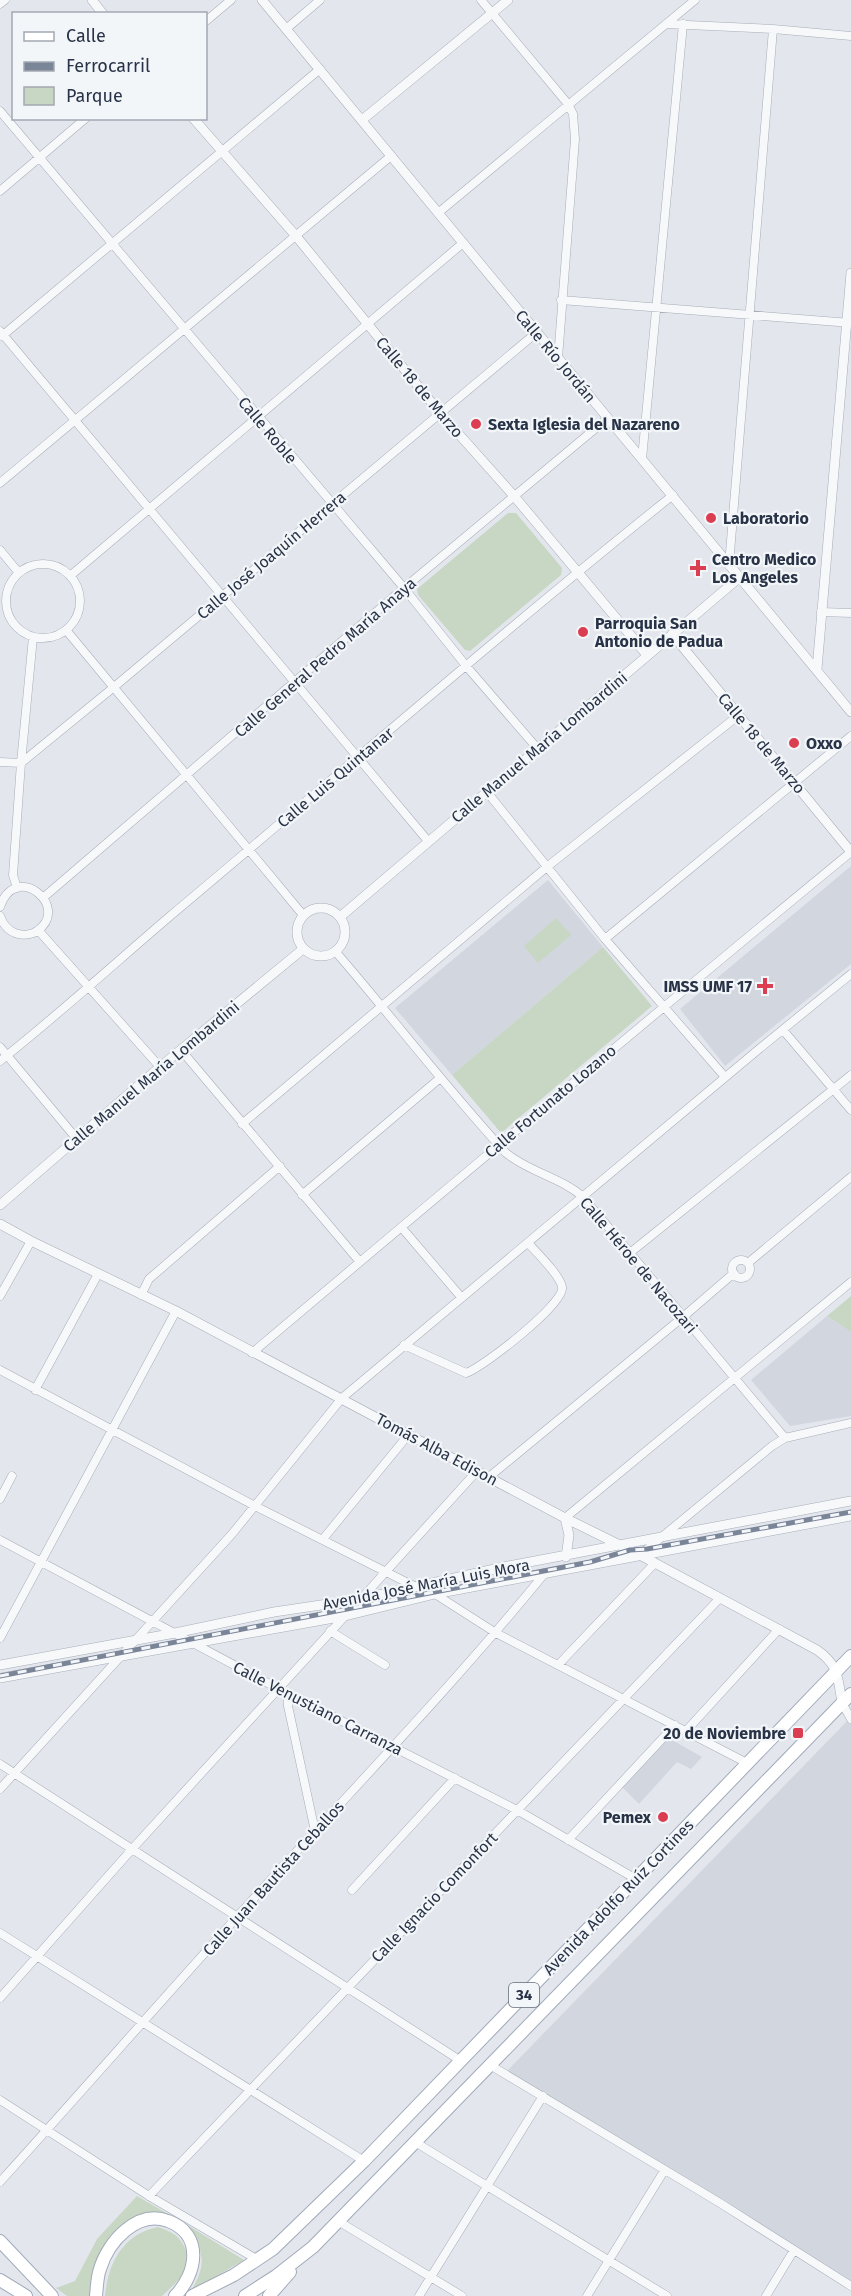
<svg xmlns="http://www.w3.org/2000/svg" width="851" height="2296" viewBox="0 0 851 2296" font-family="'Fira Sans',sans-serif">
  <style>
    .built { fill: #d1d6df }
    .green { fill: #c8d7c3 }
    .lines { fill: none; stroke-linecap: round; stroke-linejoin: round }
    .minor-casing { stroke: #a7adb8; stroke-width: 9 }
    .tertiary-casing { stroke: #a7adb8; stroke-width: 10 }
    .primary-casing { stroke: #a1aaba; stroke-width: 14 }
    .minor { stroke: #f7f8fa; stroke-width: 8 }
    .tertiary { stroke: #f7f8fa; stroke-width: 9 }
    .primary { stroke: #fff; stroke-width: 12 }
    .rail-casing { stroke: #7b8598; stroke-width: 5 }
    .rail { stroke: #f3f6f9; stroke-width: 3; stroke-dasharray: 9; stroke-linecap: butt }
    .poi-dot { fill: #dc3e51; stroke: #f3f6f9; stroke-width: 2 }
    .labels { text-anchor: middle; stroke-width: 4.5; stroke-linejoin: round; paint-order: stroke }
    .shield { fill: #f3f6f9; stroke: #666e7c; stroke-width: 1.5 }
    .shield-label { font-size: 15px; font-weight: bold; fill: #293347 }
    .street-label { font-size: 16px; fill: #293347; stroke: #f3f6f9 }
    .poi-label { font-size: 16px; font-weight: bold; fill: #293347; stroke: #f3f6f9; text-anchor: start }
  </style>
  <rect width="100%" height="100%" fill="#e3e7ed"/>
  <path class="built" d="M851,866v98l-126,102 -45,-57z
    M548,880l55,67 -151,128 -57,-67z
    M827,1316l24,16v84l-61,10 -39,-46z
    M851,1717v567l-344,-213z
    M667,1737l35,20 -11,12 -14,-7 -38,42 -17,-17z"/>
  <path class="green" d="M508,513h8l46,55 -1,7 -91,76 -5,-1 -47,-55 -1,-6z
    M556,918l15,17 -33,28 -14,-17z
    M603,947l49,59 -151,127 -49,-58z
    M851,1296v36l-24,-16z
    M137,2196l43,25c-17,-9 -37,-11 -53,3 -7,7 -30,59 -36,72h-24l-11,-8 19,-7 22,-42z
    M189,2226l55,34 -53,31c16,-27 13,-38 -2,-65z
    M158,2227c21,7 25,13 32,35l-9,16 -19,18h-57c3,-33 18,-62 53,-69z"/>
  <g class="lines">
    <defs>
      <path id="minor" d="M481,0l87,104 5,10 2,25 -17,219
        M0,4l5,-4
        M206,21l25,-21
        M666,24l107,5 78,7
        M286,29l34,-29
        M0,111l404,477 63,79 70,81
        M0,191l86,-73
        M438,213l257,-213
        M561,300l290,23
        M0,331l428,510
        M2,336l318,-267
        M642,459l41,-435
        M0,483l391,-327
        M0,550l19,23
        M6 601a37 37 0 1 1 74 0a37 37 0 1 1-74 0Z
        M729,565l44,-536
        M70,576l393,-333
        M821,612l30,1
        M66,630l237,285
        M0,762l21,1 93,-76 422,-354
        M487,792l118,147 120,138
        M17,888l-4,-13 8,-112 12,-126
        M44,897l360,-309 204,-170
        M0,907c15,-47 72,0 37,24 -6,4 -15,5 -22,2 -8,-3 -12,-9 -15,-17
        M38,930l122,137
        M605,939l246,-203
        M335,951c58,67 111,137 171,202 23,19 54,24 77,44l202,241
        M783,1030l68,80
        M0,1047l76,91
        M181,1050l179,212
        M0,1061c58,-46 113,-96 169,-144 168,-141 333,-285 504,-422
        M242,1124l306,-258 191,-151
        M302,1195l137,-116
        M402,1228l59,69
        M631,1252l220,-177
        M732 1269a9 9 0 1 1 18 0a9 9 0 1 1-18 0Z
        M748,1263l103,-86
        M141,1295l8,-16 131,-113
        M0,1296l31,-55
        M404,1345l62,28c16,-5 100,-70 96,-86 -2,-12 -25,-34 -34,-44
        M252,1353c199,-168 398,-336 599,-501
        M0,1370l255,136 159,80
        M35,1390l63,-116
        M489,1477l194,-160 51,-44
        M0,1499l12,-23
        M565,1518l286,-236
        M323,1539l86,-105
        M0,1540l279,149 238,121 119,69
        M640,1555l132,-109 13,-8 66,-15
        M435,1594l61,39 251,130
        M361,1599l116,-128
        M330,1631l55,34
        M0,1638l176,-327
        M559,1664l96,-101
        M288,1693v13l27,125
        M842,1703l9,16
        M686,1731l93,-102
        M0,1764l461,297
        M0,1789l232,-255 110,-136 417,-349 92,-75
        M568,1840l107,-115
        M352,1890l103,-112
        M0,1933l364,228
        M0,1998l133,-150 212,-232
        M490,2065l230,138 131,83
        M0,2100l149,96 109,64
        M415,2142l252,154
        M0,2182c92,-102 183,-206 276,-308 91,-100 184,-197 269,-301
        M149,2196l571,-598
        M338,2221l124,75
        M419,2296l124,-200
        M587,2296l77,-125
        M766,2296l28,-46"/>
      <path id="tertiary" d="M92,0l11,14
        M262,0l589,712
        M193,118l103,118 144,177 74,83 133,159
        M362,120l146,-120
        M672,634l179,218
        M817,669l34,-396
        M297 932a24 24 0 1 1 48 0a24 24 0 1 1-48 0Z
        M340,917l400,-340
        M0,1205l160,-138 143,-118
        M0,1224l31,17 145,70 389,207 75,37 177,95c22,15 21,29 25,53
        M565,1518l4,17 -3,22
        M0,1665l175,-32 99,-21 87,-13 147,-33 343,-65
        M0,1678l345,-62 90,-22 416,-78"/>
      <path id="primary" d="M0,2241l52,55
        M0,2280l26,16
        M96,2296c1,-9 1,-19 4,-27 8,-27 37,-60 68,-48 36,13 29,53 7,75
        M192,2296l42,-21 39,-26 91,-88 487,-505
        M245,2296l31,-20 37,-29 538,-553
        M269,2296l21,-24"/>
    </defs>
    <use href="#minor" class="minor-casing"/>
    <use href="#tertiary" class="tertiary-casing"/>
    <use href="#primary" class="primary-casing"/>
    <use href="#minor" class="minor"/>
    <use href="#tertiary" class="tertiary"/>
    <use href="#primary" class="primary"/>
    <defs>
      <path id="rail" d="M0,1676l590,-114 40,-12 17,-1 204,-37"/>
    </defs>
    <use href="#rail" class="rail-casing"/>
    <use href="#rail" class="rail"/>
  </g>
  <g class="poi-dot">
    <circle cx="476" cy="424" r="6"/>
    <circle cx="711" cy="518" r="6"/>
    <path d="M695 559h6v6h6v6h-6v6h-6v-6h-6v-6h6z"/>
    <circle cx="583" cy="632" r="6"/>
    <circle cx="794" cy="743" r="6"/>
    <path d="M762 977h6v6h6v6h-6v6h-6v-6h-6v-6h6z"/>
    <rect x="792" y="1727" width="12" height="12" rx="3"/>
    <circle cx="663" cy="1817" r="6"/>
  </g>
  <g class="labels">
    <rect class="shield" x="509" y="1983" width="30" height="24" rx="4.5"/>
    <g class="shield-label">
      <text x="524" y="2000">34</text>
    </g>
    <g class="street-label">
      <text transform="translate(556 356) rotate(50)" y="6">Calle Río Jordán</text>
      <text transform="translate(420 387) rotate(50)" y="6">Calle 18 de Marzo</text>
      <text transform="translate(268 430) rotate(50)" y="6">Calle Roble</text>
      <text transform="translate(271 555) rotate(-40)" y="6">Calle José Joaquín Herrera</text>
      <text transform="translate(325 657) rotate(-41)" y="6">Calle General Pedro María Anaya</text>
      <text transform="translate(762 743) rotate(50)" y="6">Calle 18 de Marzo</text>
      <text transform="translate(539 747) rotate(-40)" y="6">Calle Manuel María Lombardini</text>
      <text transform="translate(335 777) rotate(-40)" y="6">Calle Luis Quintanar</text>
      <text transform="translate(151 1076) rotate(-40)" y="6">Calle Manuel María Lombardini</text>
      <text transform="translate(550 1101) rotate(-40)" y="6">Calle Fortunato Lozano</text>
      <text transform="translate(639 1265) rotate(50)" y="6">Calle Héroe de Nacozari</text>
      <text transform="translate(437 1449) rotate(28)" y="6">Tomás Alba Edison</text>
      <text transform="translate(426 1584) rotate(-11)" y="6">Avenida José María Luis Mora</text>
      <text transform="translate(318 1708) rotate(27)" y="6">Calle Venustiano Carranza</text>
      <text transform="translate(273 1878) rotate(-48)" y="6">Calle Juan Bautista Ceballos</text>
      <text transform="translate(434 1897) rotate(-46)" y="6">Calle Ignacio Comonfort</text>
      <text transform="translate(618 1897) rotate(-46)" y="6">Avenida Adolfo Ruíz Cortines</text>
    </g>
    <g class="poi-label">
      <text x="488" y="430">Sexta Iglesia del Nazareno</text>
      <text x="723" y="524">Laboratorio</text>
      <text x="712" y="565">Centro Medico<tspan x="712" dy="18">Los Angeles</tspan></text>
      <text x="595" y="629">Parroquia San<tspan x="595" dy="18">Antonio de Padua</tspan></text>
      <text x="806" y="749">Oxxo</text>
      <text x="752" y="992" text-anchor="end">IMSS UMF 17</text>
      <text x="786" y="1739" text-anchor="end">20 de Noviembre</text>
      <text x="651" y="1823" text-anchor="end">Pemex</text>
    </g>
  </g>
  <rect x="12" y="12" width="195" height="108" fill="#f3f6f9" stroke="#a2a8b2" stroke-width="1.5"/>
  <rect x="24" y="32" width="30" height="9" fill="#ffffff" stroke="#a2a8b2" stroke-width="1.5"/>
  <text x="66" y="42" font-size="18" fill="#293347">Calle</text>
  <rect x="24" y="62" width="30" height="9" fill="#7b8598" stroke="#a2a8b2" stroke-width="1.5"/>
  <text x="66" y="72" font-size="18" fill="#293347">Ferrocarril</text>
  <rect x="24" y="87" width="30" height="18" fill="#c8d7c3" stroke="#a2a8b2" stroke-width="1.5"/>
  <text x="66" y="102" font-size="18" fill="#293347">Parque</text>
</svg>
